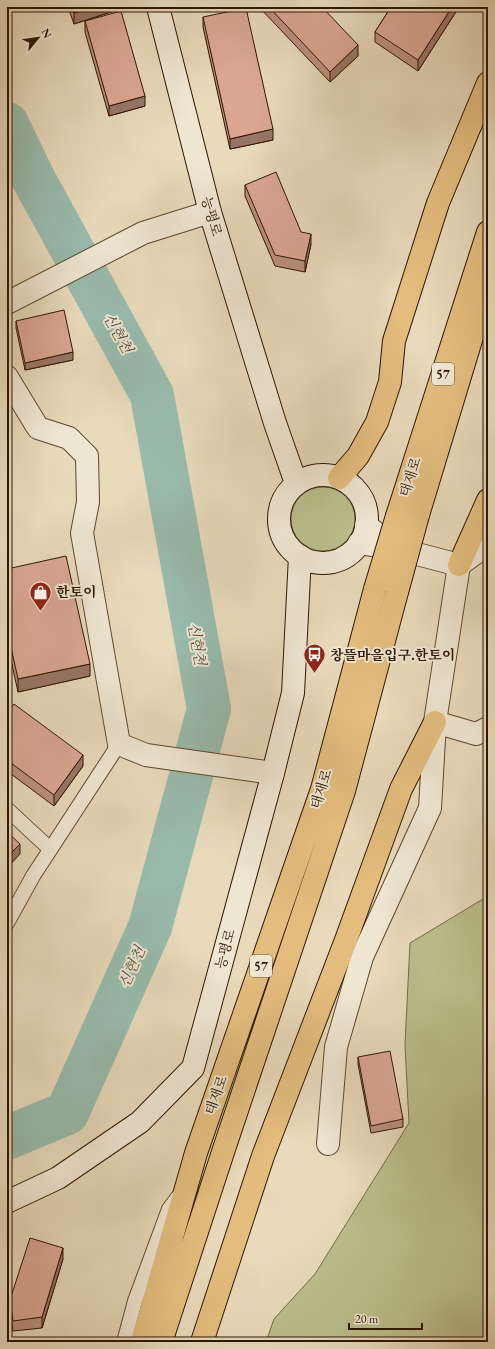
<svg xmlns="http://www.w3.org/2000/svg" width="495" height="1349" viewBox="0 0 495 1349" font-family="'EB Garamond','Noto Serif KR',serif">
  <style>
    .green { fill: #bbbe8c; stroke: #746a46 }
    .lines { fill: none; stroke-linecap: round; stroke-linejoin: round }
    .river { stroke: #98bbad; stroke-width: 44 }
    .service-casing { stroke: #5c462f; stroke-width: 16 }
    .minor-casing { stroke: #5c462f; stroke-width: 24 }
    .secondary-casing { stroke: #2e1500; stroke-width: 24 }
    .trunk-casing { stroke: #2e1500; stroke-width: 24 }
    .service { stroke: #f0e7d3; stroke-width: 14 }
    .minor { stroke: #f0e7d3; stroke-width: 22 }
    .secondary { stroke: #f0e7d3; stroke-width: 22 }
    .trunk { stroke: #e4bd7e; stroke-width: 22 }
    .trunk-bridge-casing { stroke: #2e1500; stroke-width: 24; stroke-linecap: butt }
    .trunk-bridge { stroke: #e4bd7e; stroke-width: 22 }
    .wall { fill: #bc907e; stroke: #2e1500 }
    .shaded-wall { fill: #997567; stroke: #2e1500 }
    .building { fill: #dba793; stroke: #2e1500 }
    .labels { text-anchor: middle; stroke-width: 4; stroke-linejoin: round; paint-order: stroke }
    .shield { fill: #f0e7d3; stroke: #68543f; stroke-width: 1 }
    .shield-label { font-size: 13px; font-weight: bold; fill: #2e1500 }
    .street-label { font-size: 14px; fill: #2e1500; stroke: #f0e7d3 }
    .poi-label { font-size: 14px; font-weight: bold; fill: #2e1500; stroke: #f0e7d3; text-anchor: start }
    .water-label { font-size: 15px; font-style: italic; fill: #534f3d; stroke: #f0e7d3 }
  </style>
  <rect width="100%" height="100%" fill="#e8dabb"/>
  <filter id="stains"><feTurbulence type="fractalNoise" baseFrequency=".005" numOctaves="4"/><feColorMatrix values="0 0 0 0 .2 0 0 0 0 .09 0 0 0 0 .02 0 0 0 .5 -.17"/></filter>
  <radialGradient id="worn" r=".72"><stop offset=".6" stop-color="#630" stop-opacity="0"/><stop offset="1" stop-color="#630" stop-opacity=".3"/></radialGradient>
  <path class="green" d="M291 519a32 32 0 1 1 64 0a32 32 0 1 1-64 0Z
    M488,896v446h-222l8,-23 41,-45 94,-151 -4,-78 5,-102z"/>
  <g class="lines">
    <path class="river" d="M7,124l27,56 118,215 57,314 -59,218 -83,186 -60,25"/>
    <defs>
      <path id="service" d="M7,809l43,40
        M7,923l26,-47 86,-132
        M124,1342l11,-41 34,-92 9,-12"/>
      <path id="minor" d="M7,303l136,-70 67,-21
        M7,377l31,51 31,10 18,18 1,46 -6,31 37,211 27,11 127,18
        M366,525l28,23
        M359,543l35,5 65,17 29,-21
        M435,722l41,12 12,-6
        M328,1144l8,-97 26,-90 68,-149 5,-86 24,-157"/>
      <path id="secondary" d="M158,7l52,205 65,211 21,60
        M279 519a44 44 0 1 1 88 0a44 44 0 1 1-88 0Z
        M7,1202l51,-24 82,-56 53,-54 80,-295 20,-80 7,-137"/>
      <path id="trunk" d="M339,478l19,-22 19,-34 13,-40 4,-41 44,-138 50,-120
        M418,515l70,-231
        M397,516l91,-284
        M459,565l29,-65
        M142,1342l54,-189 126,-364 53,-200
        M161,1342l63,-193 120,-358 53,-199
        M202,1342l61,-186 83,-216 55,-151 34,-67"/>
    </defs>
    <use href="#service" class="service-casing"/>
    <use href="#minor" class="minor-casing"/>
    <use href="#secondary" class="secondary-casing"/>
    <use href="#trunk" class="trunk-casing"/>
    <use href="#service" class="service"/>
    <use href="#minor" class="minor"/>
    <use href="#secondary" class="secondary"/>
    <use href="#trunk" class="trunk"/>
    <defs>
      <path id="trunk-bridge" d="M375,589l22,-73
        M397,592l21,-77"/>
    </defs>
    <use href="#trunk-bridge" class="trunk-bridge-casing"/>
    <use href="#trunk-bridge" class="trunk-bridge"/>
  </g>
  <path class="wall" d="M68,7h46v4l-40,13z
    M259,7h63l36,49 -28,26z
    M384,7h75l-41,64 -43,-29v-10l14,-22z
    M203,17l70,123 -43,9 -27,-122z
    M85,21l60,85 -36,10 -24,-84z
    M245,185l56,47 10,12 -6,28 -30,-6 -30,-70z
    M16,321l57,39 -48,10 -9,-42z
    M7,569l83,107 -72,16 -11,-50z
    M7,714l76,52 -29,40 -47,-35z
    M358,1057l45,62v8l-32,6 -13,-69z
    M63,1259l-21,69 -29,3 -3,-21v-10z"/>
  <path class="shaded-wall" d="M94,7h20v4l-40,13v-11z
    M452,7h7l-41,64v-11z
    M358,45v11l-28,26v-10z
    M145,96v10l-36,10v-10z
    M273,129v11l-43,9v-10z
    M311,234v10l-6,28v-11z
    M73,352v8l-48,10v-7z
    M10,466v11l-3,6v-11z
    M90,664v12l-72,16v-13z
    M83,755v11l-29,40v-11z
    M20,844v10l-13,14v-11z
    M63,1248v11l-21,69v-11z"/>
  <path class="building" d="M72,7h22l-20,6z
    M269,7h53l36,38 -28,27z
    M391,7h61l-34,53 -43,-28z
    M246,8l27,121 -43,10 -27,-122z
    M121,11l24,85 -36,10 -24,-85z
    M276,172l25,60 10,2 -6,27 -30,-6 -30,-70z
    M64,310l9,42 -48,11 -9,-42z
    M7,464l3,2 -3,6z
    M66,556l24,108 -72,15 -11,-50v-60z
    M14,704l69,51 -29,40 -47,-35v-46z
    M7,832l13,12 -13,13z
    M390,1051l13,68 -32,7 -13,-69z
    M30,1238l33,10 -21,69 -29,4 -3,-21z"/>
  <defs>
    <symbol id="shop-pin" viewBox="-11 -11 22 30"><path d="M0 17L-7.5 6A9.5 9.5 0 1 1 7.5 6Z" fill="#8f2418" stroke="#f0e7d3"/><path d="M-5-2.5h2.3a2.7 3.5 0 0 1 5.4 0H5L5.5 6h-11ZM-1.5-2.5h3a1.5 2.3 0 0 0-3 0Z" fill="#fff"/></symbol>
    <symbol id="bus-pin" viewBox="-11 -11 22 30"><path d="M0 17L-7.5 6A9.5 9.5 0 1 1 7.5 6Z" fill="#8f2418" stroke="#f0e7d3"/><path d="M-5-6H5V4H4V6H2V4H-2V6H-4V4H-5ZM-3.5-4V0h7V-4ZM-3.5 1.2v1.5H-2V1.2ZM2 1.2v1.5H3.5V1.2Z" fill="#fff"/></symbol>
  </defs>
  <g fill-rule="evenodd">
    <use href="#shop-pin" x="28" y="580" width="25" height="34"/>
    <use href="#bus-pin" x="302" y="642" width="25" height="34"/>
  </g>
  <g class="labels">
    <g class="shield">
      <rect x="432" y="363" width="22" height="22" rx="3"/>
      <rect x="250" y="955" width="22" height="22" rx="3"/>
    </g>
    <g class="shield-label">
      <text x="443" y="379">57</text>
      <text x="261" y="971">57</text>
    </g>
    <g class="street-label">
      <text transform="translate(212 216) rotate(74)" y="5">능평로</text>
      <text transform="translate(410 477) rotate(-72)" y="5">태재로</text>
      <text transform="translate(321 789) rotate(-73)" y="5">태재로</text>
      <text transform="translate(225 949) rotate(-75)" y="5">능평로</text>
      <text transform="translate(216 1095) rotate(-71)" y="5">태재로</text>
    </g>
    <g class="poi-label">
      <text x="56" y="597">한토이</text>
      <text x="330" y="660">창뜰마을입구.한토이</text>
    </g>
    <g class="water-label">
      <text transform="translate(118 333) rotate(61)" y="5">신현천</text>
      <text transform="translate(197 644) rotate(80)" y="5">신현천</text>
      <text transform="translate(132 967) rotate(-66)" y="5">신현천</text>
    </g>
  </g>
  <rect width="495" height="1349" fill="none" stroke="#e8dabb" stroke-width="24"/>
  <rect x="8" y="8" width="479" height="1333" fill="none" stroke="#2e1500" stroke-width="2"/>
  <rect x="12" y="12" width="471" height="1325" fill="none" stroke="#2e1500"/>
  <g transform="translate(38 38) rotate(61)" stroke="#f0e7d3" stroke-width="3" paint-order="stroke">
  <path d="M0-3L7 15L0 10L-7 15Z" fill="#2e1500"/>
  <text y="-6" font-size="11" font-weight="bold" text-anchor="middle" fill="#2e1500">N</text>
  </g>
  <path d="M349 1323v6h73v-6" fill="none" stroke="#2e1500" stroke-width="2"/>
  <text x="355" y="1323" font-size="12" fill="#2e1500" stroke="#f0e7d3" stroke-width="3" paint-order="stroke">20 m</text>
  <rect width="100%" height="100%" filter="url(#stains)"/>
  <rect width="100%" height="100%" fill="url(#worn)"/>
</svg>
